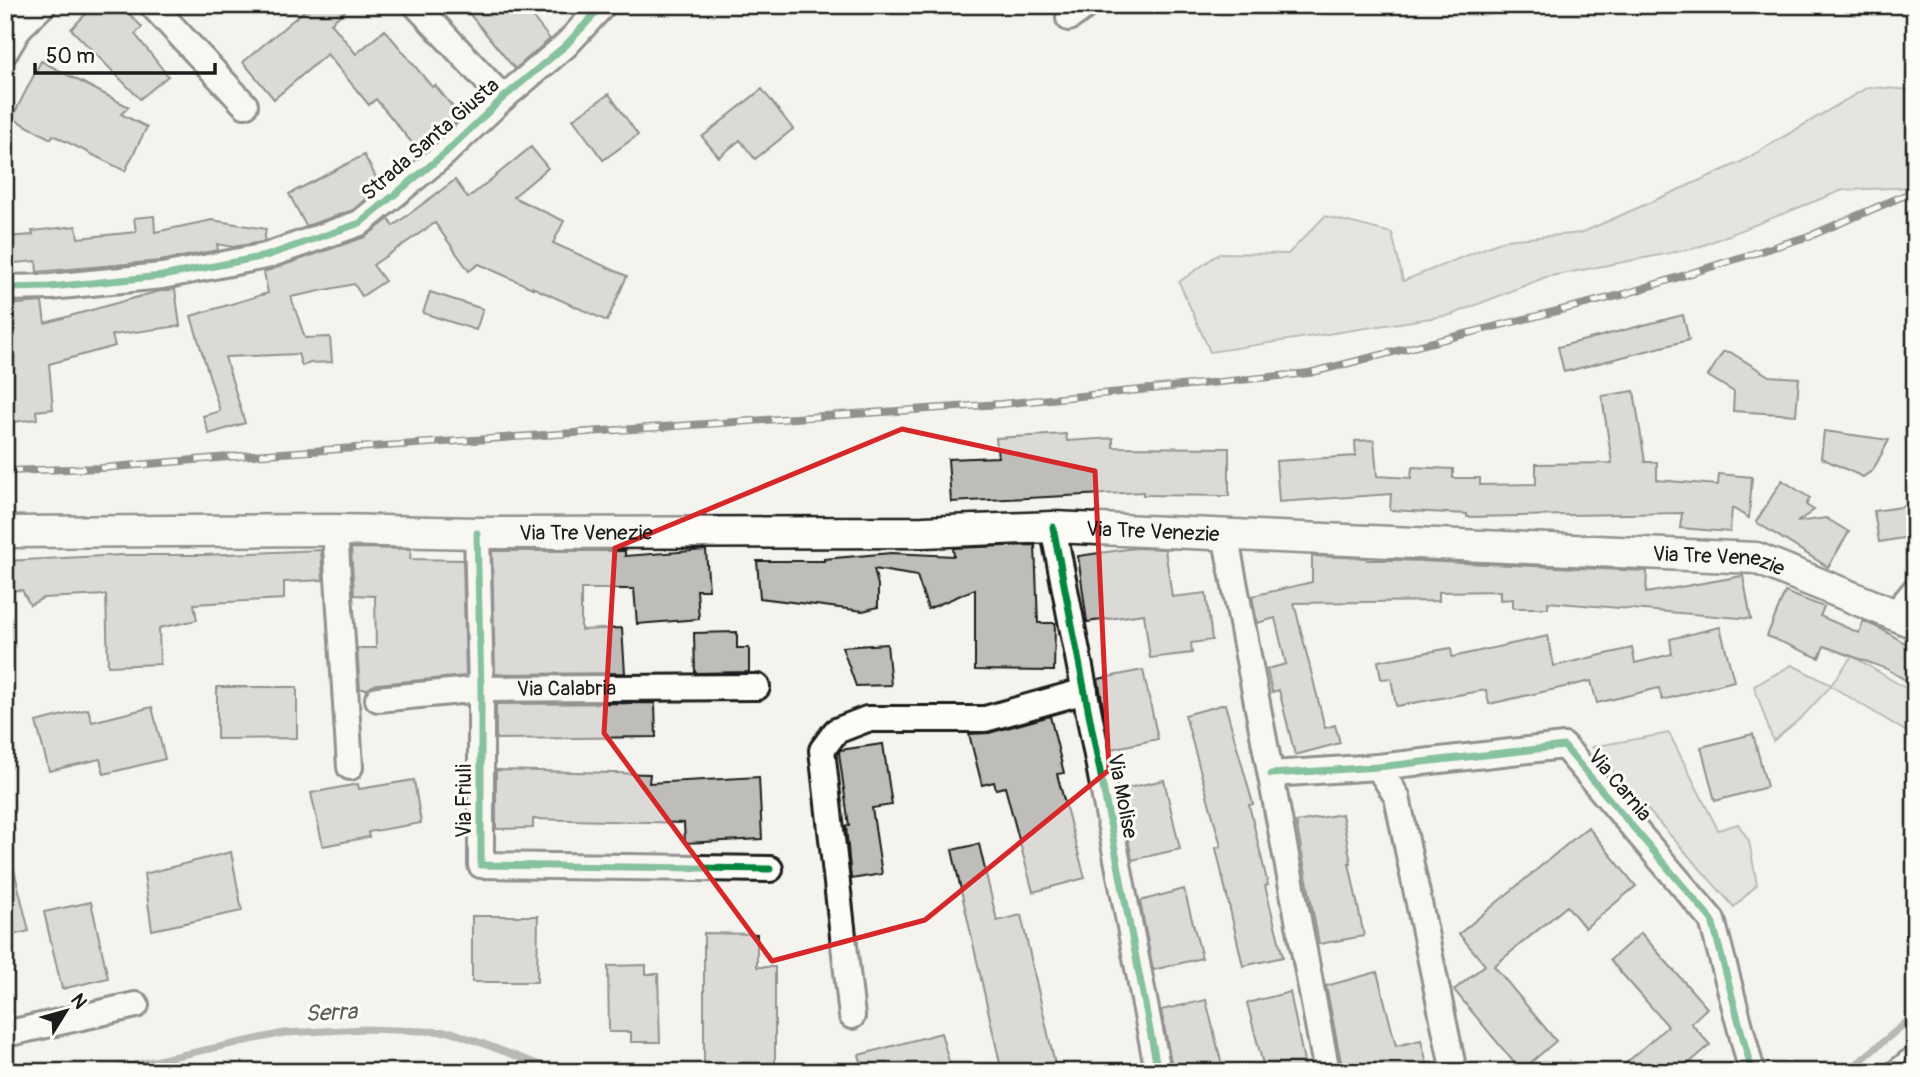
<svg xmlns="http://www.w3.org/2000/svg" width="1920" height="1077" viewBox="0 0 1920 1077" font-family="Pangolin,sans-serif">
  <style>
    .green { fill: #d4d3cf; stroke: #787876; stroke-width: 2 }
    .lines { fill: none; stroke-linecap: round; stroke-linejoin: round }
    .stream { stroke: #72716f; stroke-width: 7 }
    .building { fill: #bebdba; stroke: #1c1c1c; stroke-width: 2 }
    .minor-casing { stroke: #1c1c1c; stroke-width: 30 }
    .major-casing { stroke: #1c1c1c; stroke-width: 35 }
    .minor { stroke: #fdfcf7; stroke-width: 24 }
    .major { stroke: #fdfcf7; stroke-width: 30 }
    .rail-casing { stroke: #1c1c1c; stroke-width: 8 }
    .rail { stroke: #fdfcf7; stroke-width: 5; stroke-dasharray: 16; stroke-linecap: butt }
    .cycleway-casing { stroke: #fdfcf7; stroke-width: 11 }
    .cycleway { stroke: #00873e; stroke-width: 7 }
    .marked { fill: none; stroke: #d62828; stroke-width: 5; stroke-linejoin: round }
    .labels { text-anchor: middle; stroke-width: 6; stroke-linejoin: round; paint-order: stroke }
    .street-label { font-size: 21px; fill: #1c1c1c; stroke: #fdfcf7 }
    .water-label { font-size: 23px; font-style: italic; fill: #5c5c5a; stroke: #fdfcf7 }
  </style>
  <rect width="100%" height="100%" fill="#f4f3ee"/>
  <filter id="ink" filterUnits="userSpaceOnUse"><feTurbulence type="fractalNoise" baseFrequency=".0143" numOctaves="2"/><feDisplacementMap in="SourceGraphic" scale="14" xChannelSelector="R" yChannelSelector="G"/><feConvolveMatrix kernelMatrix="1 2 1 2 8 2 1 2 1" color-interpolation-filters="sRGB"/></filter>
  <g filter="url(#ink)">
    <path class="green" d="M1868,87l47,3v97l-72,3 -147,58 -150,29 -95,38 -241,37 -31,-70 41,-29 68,1 37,-38 67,17 11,48 102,-41 76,-7 158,-70z
      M1852,656l63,38v43l-84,-51 -29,31 -29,24 -19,-55 38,-21 39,20z
      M1669,733l49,97 20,-6 11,17 8,44 -23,22 -142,-160z"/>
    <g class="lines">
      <path class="stream" d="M102,1072l182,-39 81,-4 87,3 107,40
        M1847,1072l68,-57"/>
    </g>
    <path class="building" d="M95,5h26l21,22 -7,7 33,42 -28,23 -69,-70z
      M311,5h41l-21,18 25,31 29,-24 47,57 3,-2 26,32 -40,37 -45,-55 -7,6 -42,-51 -53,45 -31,-37z
      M462,5h61l27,34 -35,30z
      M41,61l88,46 -8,7 26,13 -22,44 -72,-36 -2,4 -39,-21z
      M762,89l31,40 -38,30 -15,-19 -21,17 -17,-20z
      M609,94l29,41 -35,25 -30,-41z
      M531,147l17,21 -35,29 51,24 -11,22 74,33 -20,45 -75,-34v1l-53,-24 -10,7 -34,-48 -62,42 12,16 -23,15 -8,-12 -63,13 14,41 25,-1 2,25 -22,1 -8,3 -4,-12 -73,3 20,66 -36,11 -6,-18 17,-5 -29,-95 77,-23 -4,-21 101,-35 24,-18 4,7 62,-46 13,18z
      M364,155l13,24 -7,3 5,9 -22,19 -47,16 -17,-32z
      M154,216l1,16 57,-12 54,9 -2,12 -2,1 -29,5 -16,-3 1,6 -58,11 -123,11 -1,-11 -31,3v-27l28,-2 -1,-4 44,-5 2,12 58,-6 -2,-14z
      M175,289l5,37 -68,9 3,11 -66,18 4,45 -17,2 1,8 -32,4v-118l37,-3 3,21 111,-31z
      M430,292l53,17 -7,21 -53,-17z
      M1683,315l6,25 -125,32 -6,-25z
      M1723,352h7l39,24 30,2 -3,37 -63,-4 1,-19 -26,-16z
      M1634,391l11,71h12v18l61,5 1,-11 33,3 -3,41 -17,-10 -2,24 -50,-4 2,-15 -215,4v-3l-77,-4 1,-16 -112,8 -3,-41 80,-5 -1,-15 19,-1 3,36 34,2 1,-11 41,2v9h27v7l56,-1v-20l76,-1 -10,-67z
      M1824,431l65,9 -16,30 -10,7 -42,-19z
      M1066,434l1,7 46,-3v9l116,1v48l-86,-1v-3l-192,10 -3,-43 50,-2 -2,-19z
      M1782,480l28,18 -4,7 8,5 -17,12 29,-4 23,14 -21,35 -72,-45z
      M1915,505v31l-36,6 -5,-31z
      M1035,545l3,78h17l-1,48 -79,-1v-81l-47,20 -11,-33 -43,-7 4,16v22l-15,4 -103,-13 -3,-37h67v-2l67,-6 63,3 -1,-8z
      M351,548l60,1 -1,10 53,1 3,116 -89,8 -9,5h-8l-3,-41h19l-1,-52 -21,-1z
      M1135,548l30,1 7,48 34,-4 6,47 -21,3 1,10 -42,5 -6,-44 -57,8 -9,-66z
      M321,550l2,30 -39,2v17l-90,5 3,16 -38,8 1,36 -52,2 -2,-71 -63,3 -13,7 -8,-15 -17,1v-30l117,-6h81z
      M706,550l3,40h-12l2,29 -62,5 -3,-35h-53v41l41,-2 3,45 -130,1 -3,-123h133v5z
      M1312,556l55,2v2h29l251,11 -1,22 97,-17 8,43 -203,-17v6h-35v-9l-13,1v-9l-61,1v9l-145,2 31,125 10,-3 5,18 -45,12 -16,-65 -7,2 -5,-23 19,-5 -11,-46 -18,5 -5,-27 60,-14z
      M1785,592l39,15 -4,9 39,17 4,-12 18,8 34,20v37l-28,-17 -63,-23 -5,12 -52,-22z
      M1720,627l14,54 -72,19 -3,-12 -62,15 -6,-22 -102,23 -3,-14 -90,16 -5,-28 -10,1 -3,-18 73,-13 1,9 96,-21 6,30 78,-18 3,15 37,-9 -2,-15z
      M737,632v16h12v24l-54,1 -1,-40z
      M887,644l4,41 -35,1 -14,-39z
      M1143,670l15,69 -47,10 -13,-70z
      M217,687h80v51l-80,1z
      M655,703l1,34 -160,2v-35z
      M1225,704l28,100 -4,1 19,80 -3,1 18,71 -40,9 -27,-118 5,-2 -36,-131z
      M152,707l13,52 -61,15 -4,-15 -51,12 -13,-49 52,-13 4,13z
      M1050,716l14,57 -7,1 28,104 -52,14 -28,-105 -9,2 -2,-7 -12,3 -13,-51 20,-1z
      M1753,734l14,53 -52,14 -14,-54z
      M883,744l9,61 -20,3 10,66 -31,5 -5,-53h3l-10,-73 1,-3z
      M496,770l154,4 -1,9 110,-6 3,62 -77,4 -1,-20 -151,-4v9l-37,1z
      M414,780l7,43 -53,9 1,5 -46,9 -12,-53 47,-9 1,5z
      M1164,780l16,69 -48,11 -13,-70z
      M1342,814l9,49h-2l15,73 -45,8 -23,-122z
      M1588,827l48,59 -51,42 -18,-22 -73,60 62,75 -35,30 -67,-81 31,-25 -26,-31z
      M979,844l18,77 24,-6 35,154 -12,3h-42l-50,-222z
      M231,852l11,59 -90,19 -8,-56z
      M12,862l17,69 -24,6v-74z
      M1184,889l18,69 -49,12 -13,-69z
      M91,902l17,76 -46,11 -18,-77z
      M472,916h66l-1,66h-65z
      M704,933l53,1v33h18v105h-71z
      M1641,933l66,75 -16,15 19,22 -31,27h-63l52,-46 -58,-66z
      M646,965v9h12l2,68h-29v-10h-22l-1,-66z
      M1377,972l19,74 25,-6 8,32h-86l-17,-86z
      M1290,992l16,80h-41l-18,-69z
      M1206,1000l17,69 -12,3h-38l-12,-62z
      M941,1033l11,39h-88l-5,-17z"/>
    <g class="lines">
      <defs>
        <g id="minor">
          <path d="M152,5l93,100"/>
          <path d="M416,5l87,93"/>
          <path d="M1069,18l18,-13"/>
          <path d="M5,52l15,-25 23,-22"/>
          <path d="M5,288l45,-1 112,-11 104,-20 94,-33 83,-68 60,-57 63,-53 37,-40"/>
          <path d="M1053,527l105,545"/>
          <path d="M335,530l15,237"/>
          <path d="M477,533l4,156v176l289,4"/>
          <path d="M1225,534l102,538"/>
          <path d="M1894,615l21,-25"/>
          <path id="s1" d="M378,699l103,-10 276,-2"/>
          <path d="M1378,767l19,30 57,275"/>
          <path d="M1271,774l107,-7 186,-21 148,174 40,152"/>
          <path d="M852,1016l-30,-266 14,-19 31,-12h118l100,-28"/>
          <path d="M5,1034l131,-29"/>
          <path d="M1898,1072l17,-14"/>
        </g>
        <g id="major">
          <path id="s2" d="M5,532l330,-2 142,3 446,-1 130,-5 703,31 159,65"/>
        </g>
      </defs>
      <use href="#minor" class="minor-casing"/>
      <use href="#major" class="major-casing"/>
      <use href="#minor" class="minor"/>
      <use href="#major" class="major"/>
      <defs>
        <path id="rail" d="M5,471l97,-3 150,-13 749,-51 308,-31 316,-79 187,-59 103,-44"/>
      </defs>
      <use href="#rail" class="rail-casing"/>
      <use href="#rail" class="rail"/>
      <defs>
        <path id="cycleway" d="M5,288l45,-1 112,-11 104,-20 94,-33 83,-68 60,-57 63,-53 37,-40
          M1053,527l105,545
          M477,533l4,156v176l289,4
          M1271,774l107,-7 186,-21 148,174 40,152"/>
      </defs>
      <use href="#cycleway" class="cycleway-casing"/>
      <use href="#cycleway" class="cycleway"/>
    </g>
  </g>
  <path d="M0 0H1920V1077H0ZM902,429l193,42 14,299 -184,150 -153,41 -168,-228 11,-185z" fill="#f4f3ee" fill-opacity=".55" fill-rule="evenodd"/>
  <path class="marked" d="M902,429l193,42 14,299 -184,150 -153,41 -168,-228 11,-185z"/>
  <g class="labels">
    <g class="street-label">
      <text transform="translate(430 139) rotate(-41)" y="7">Strada Santa Giusta</text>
      <text dy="7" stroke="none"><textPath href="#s2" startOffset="1148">Via Tre Venezie</textPath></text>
      <text dy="7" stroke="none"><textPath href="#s2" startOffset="581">Via Tre Venezie</textPath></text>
      <text dy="7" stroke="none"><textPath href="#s2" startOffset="1715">Via Tre Venezie</textPath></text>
      <text dy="7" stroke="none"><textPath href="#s1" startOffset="189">Via Calabria</textPath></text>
      <text transform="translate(1620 785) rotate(50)" y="7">Via Carnia</text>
      <text transform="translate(1123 796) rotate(79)" y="7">Via Molise</text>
      <text transform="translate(464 801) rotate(-90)" y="7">Via Friuli</text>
    </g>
    <g class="water-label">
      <text transform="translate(331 1012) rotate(-3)" y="8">Serra</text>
    </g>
  </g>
  <rect width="1920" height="1077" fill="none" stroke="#fdfcf7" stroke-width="28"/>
  <rect x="14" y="14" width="1892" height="1049" fill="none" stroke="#1c1c1c" stroke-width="2.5" filter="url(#ink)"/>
  <g transform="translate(66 1011) rotate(53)" stroke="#fdfcf7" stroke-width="5" paint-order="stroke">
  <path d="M0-5L12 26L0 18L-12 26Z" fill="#1c1c1c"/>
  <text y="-10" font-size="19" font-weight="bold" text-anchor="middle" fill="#1c1c1c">N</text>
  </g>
  <path d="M35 63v10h180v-10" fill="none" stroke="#1c1c1c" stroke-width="3.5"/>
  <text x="46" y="63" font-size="21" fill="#1c1c1c" stroke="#fdfcf7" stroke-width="5" paint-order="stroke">50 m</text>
</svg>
